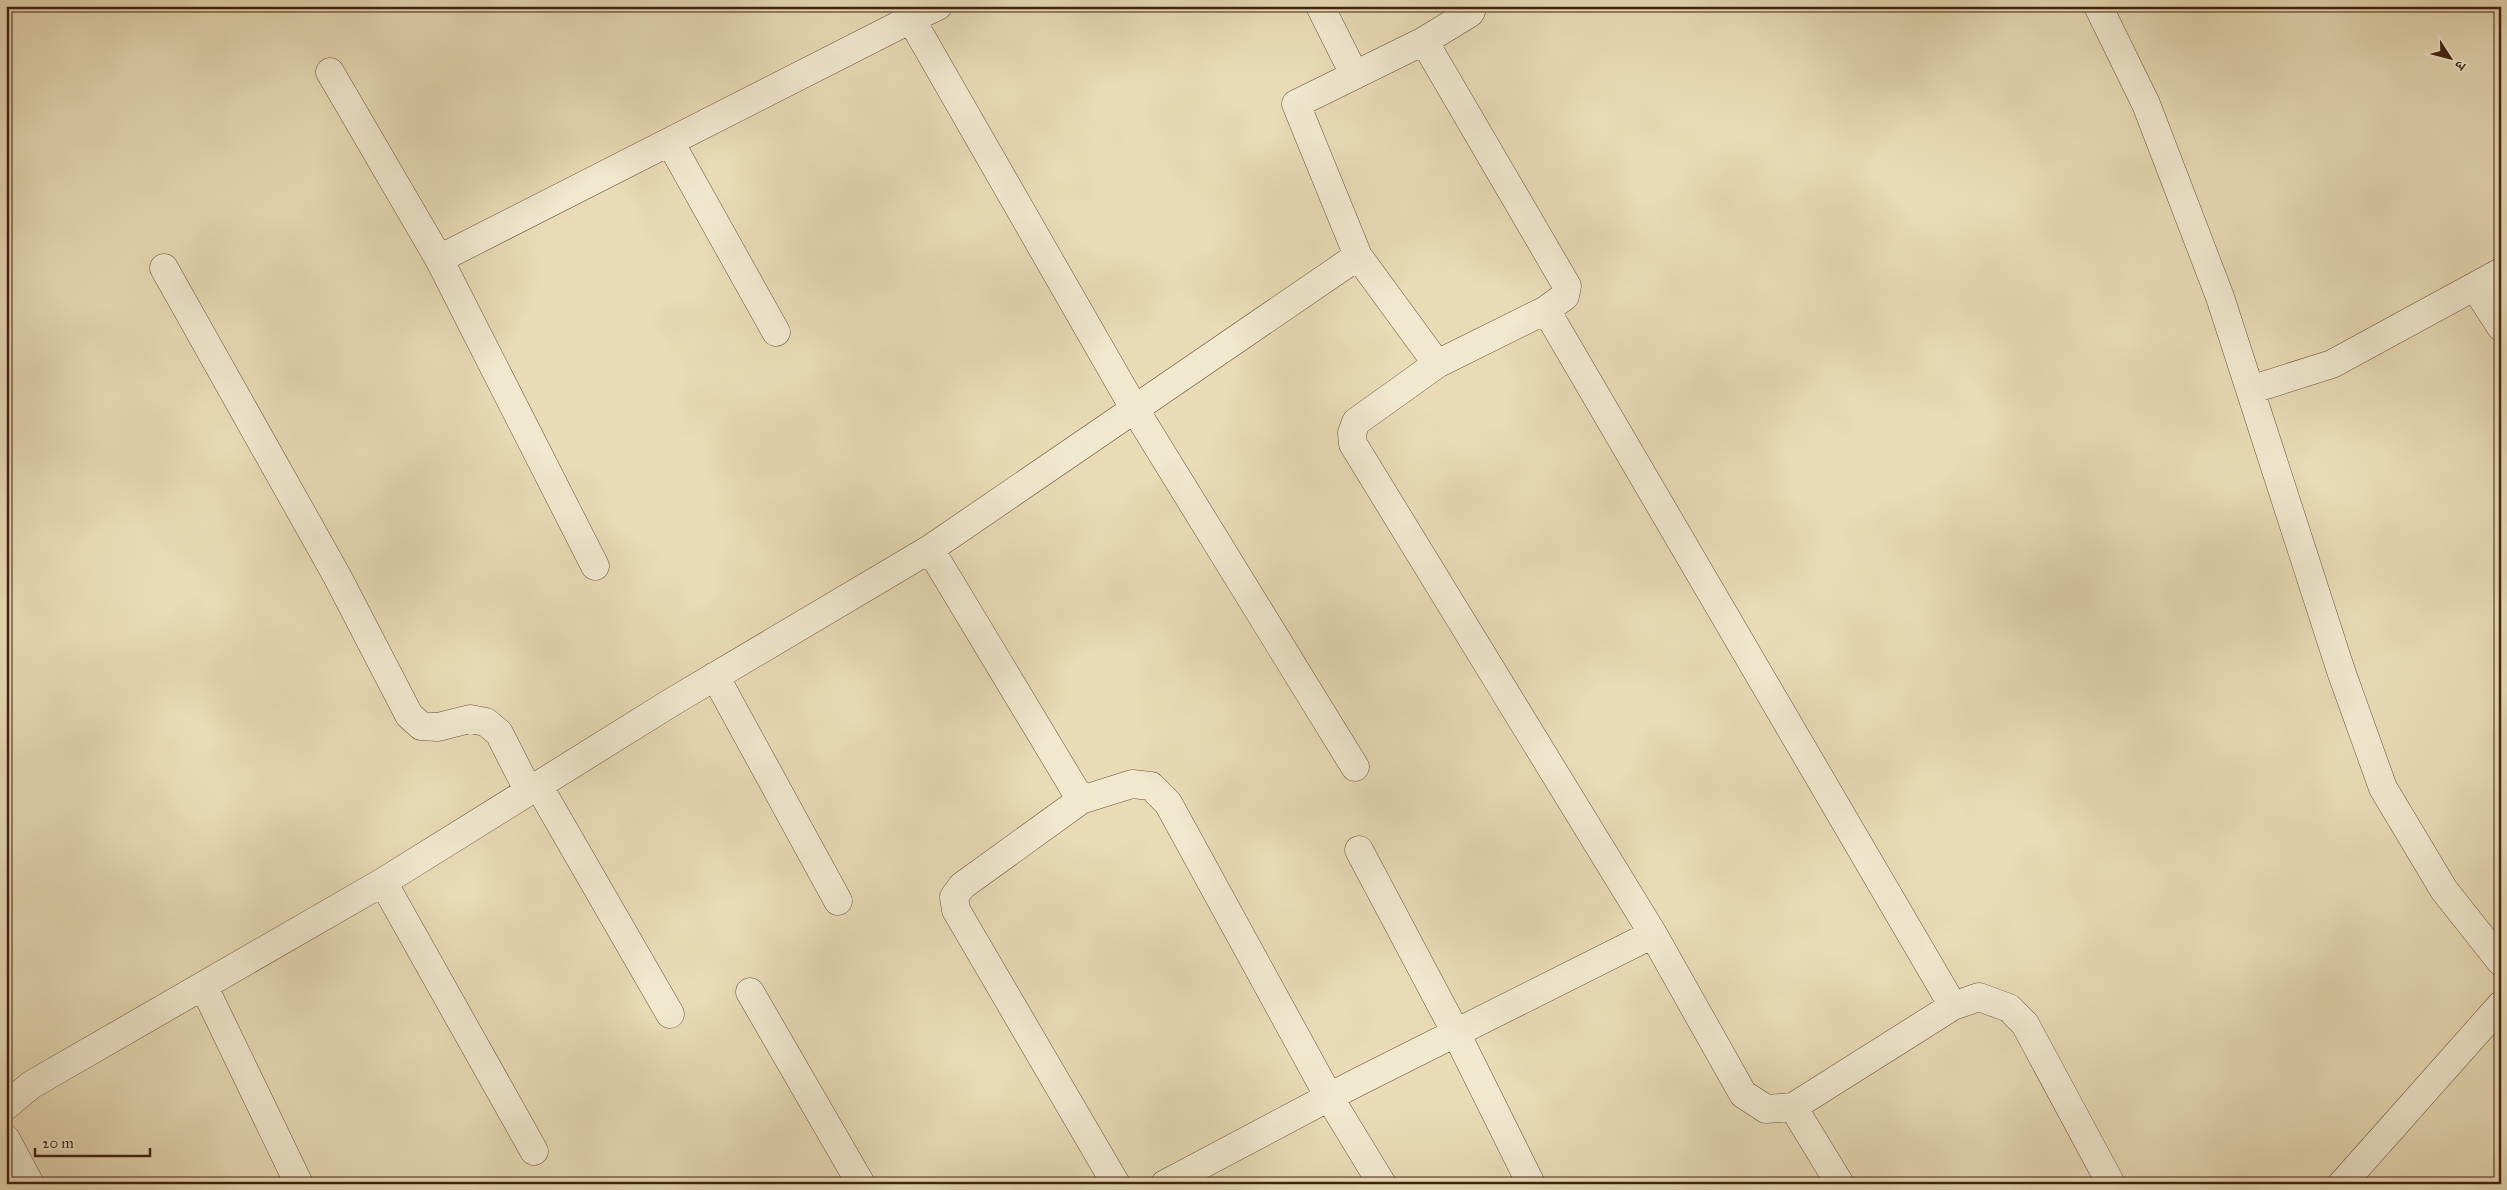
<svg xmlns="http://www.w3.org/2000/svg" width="2507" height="1190" viewBox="0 0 2507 1190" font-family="'IM FELL Great Primer','Noto Serif Devanagari',serif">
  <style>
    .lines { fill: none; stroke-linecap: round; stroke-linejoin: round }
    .minor-casing { stroke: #6b503a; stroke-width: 29 }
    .minor { stroke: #f0e8cf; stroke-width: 28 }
  </style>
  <rect width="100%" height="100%" fill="#e8dbb5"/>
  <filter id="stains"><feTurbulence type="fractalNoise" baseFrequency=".004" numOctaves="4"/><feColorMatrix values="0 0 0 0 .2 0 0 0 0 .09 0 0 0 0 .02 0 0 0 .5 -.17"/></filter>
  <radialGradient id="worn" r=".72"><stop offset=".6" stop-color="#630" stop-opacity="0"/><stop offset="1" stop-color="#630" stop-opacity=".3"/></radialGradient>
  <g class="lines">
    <defs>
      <path id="minor" d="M905,6l6,13 27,-13
        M1320,6l34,68
        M2098,6l48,98 74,193 121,374 42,117 61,102 57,72
        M1424,41l143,245 -2,10 -19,14
        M330,72l109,187
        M670,142l106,190
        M1358,256l79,108 109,-54 407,696
        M164,268l173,308 72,139 12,11 17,1 32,-8 16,3 13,11 29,57
        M2475,287l26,40
        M1437,364l-81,58 -4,11 1,11 300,490
        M2250,390l82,-26 169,-92
        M930,549l151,251 -119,86 -8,11 2,13 160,274
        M595,566l-156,-307 472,-240 223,389 221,359
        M715,676l123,225
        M538,785l132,229
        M1081,800l51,-16 19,2 17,17 161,294 53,87
        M1359,850l97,183 75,151
        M383,882l151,269
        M204,987l95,197
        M750,992l111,192
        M6,1106l25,-21 352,-203 289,-180 258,-153 428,-293 -62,-152 128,-63 46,-28 3,-7
        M1793,1107l47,77
        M6,1139l24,45
        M1165,1184l189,-100 299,-150 90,160 23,15 27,-2 160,-101 26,-9 30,11 16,16 86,160
        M2342,1184l159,-179"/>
    </defs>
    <use href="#minor" class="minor-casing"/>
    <use href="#minor" class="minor"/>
  </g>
  <rect width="2507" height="1190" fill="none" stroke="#e8dbb5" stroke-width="25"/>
  <rect x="8" y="8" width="2492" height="1175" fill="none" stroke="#412111" stroke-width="2.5"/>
  <rect x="12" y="12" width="2482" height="1165" fill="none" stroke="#412111"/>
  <g transform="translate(2450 58) rotate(126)" stroke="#f0e8cf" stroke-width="4" paint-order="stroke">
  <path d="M0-4L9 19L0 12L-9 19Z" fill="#412111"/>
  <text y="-8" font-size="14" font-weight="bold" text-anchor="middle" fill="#412111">उ</text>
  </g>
  <path d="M35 1148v8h115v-8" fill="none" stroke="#412111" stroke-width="2.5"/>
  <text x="42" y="1148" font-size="15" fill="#412111" stroke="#f0e8cf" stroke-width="4" paint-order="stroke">20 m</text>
  <rect width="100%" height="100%" filter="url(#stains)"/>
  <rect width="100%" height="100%" fill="url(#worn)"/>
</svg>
